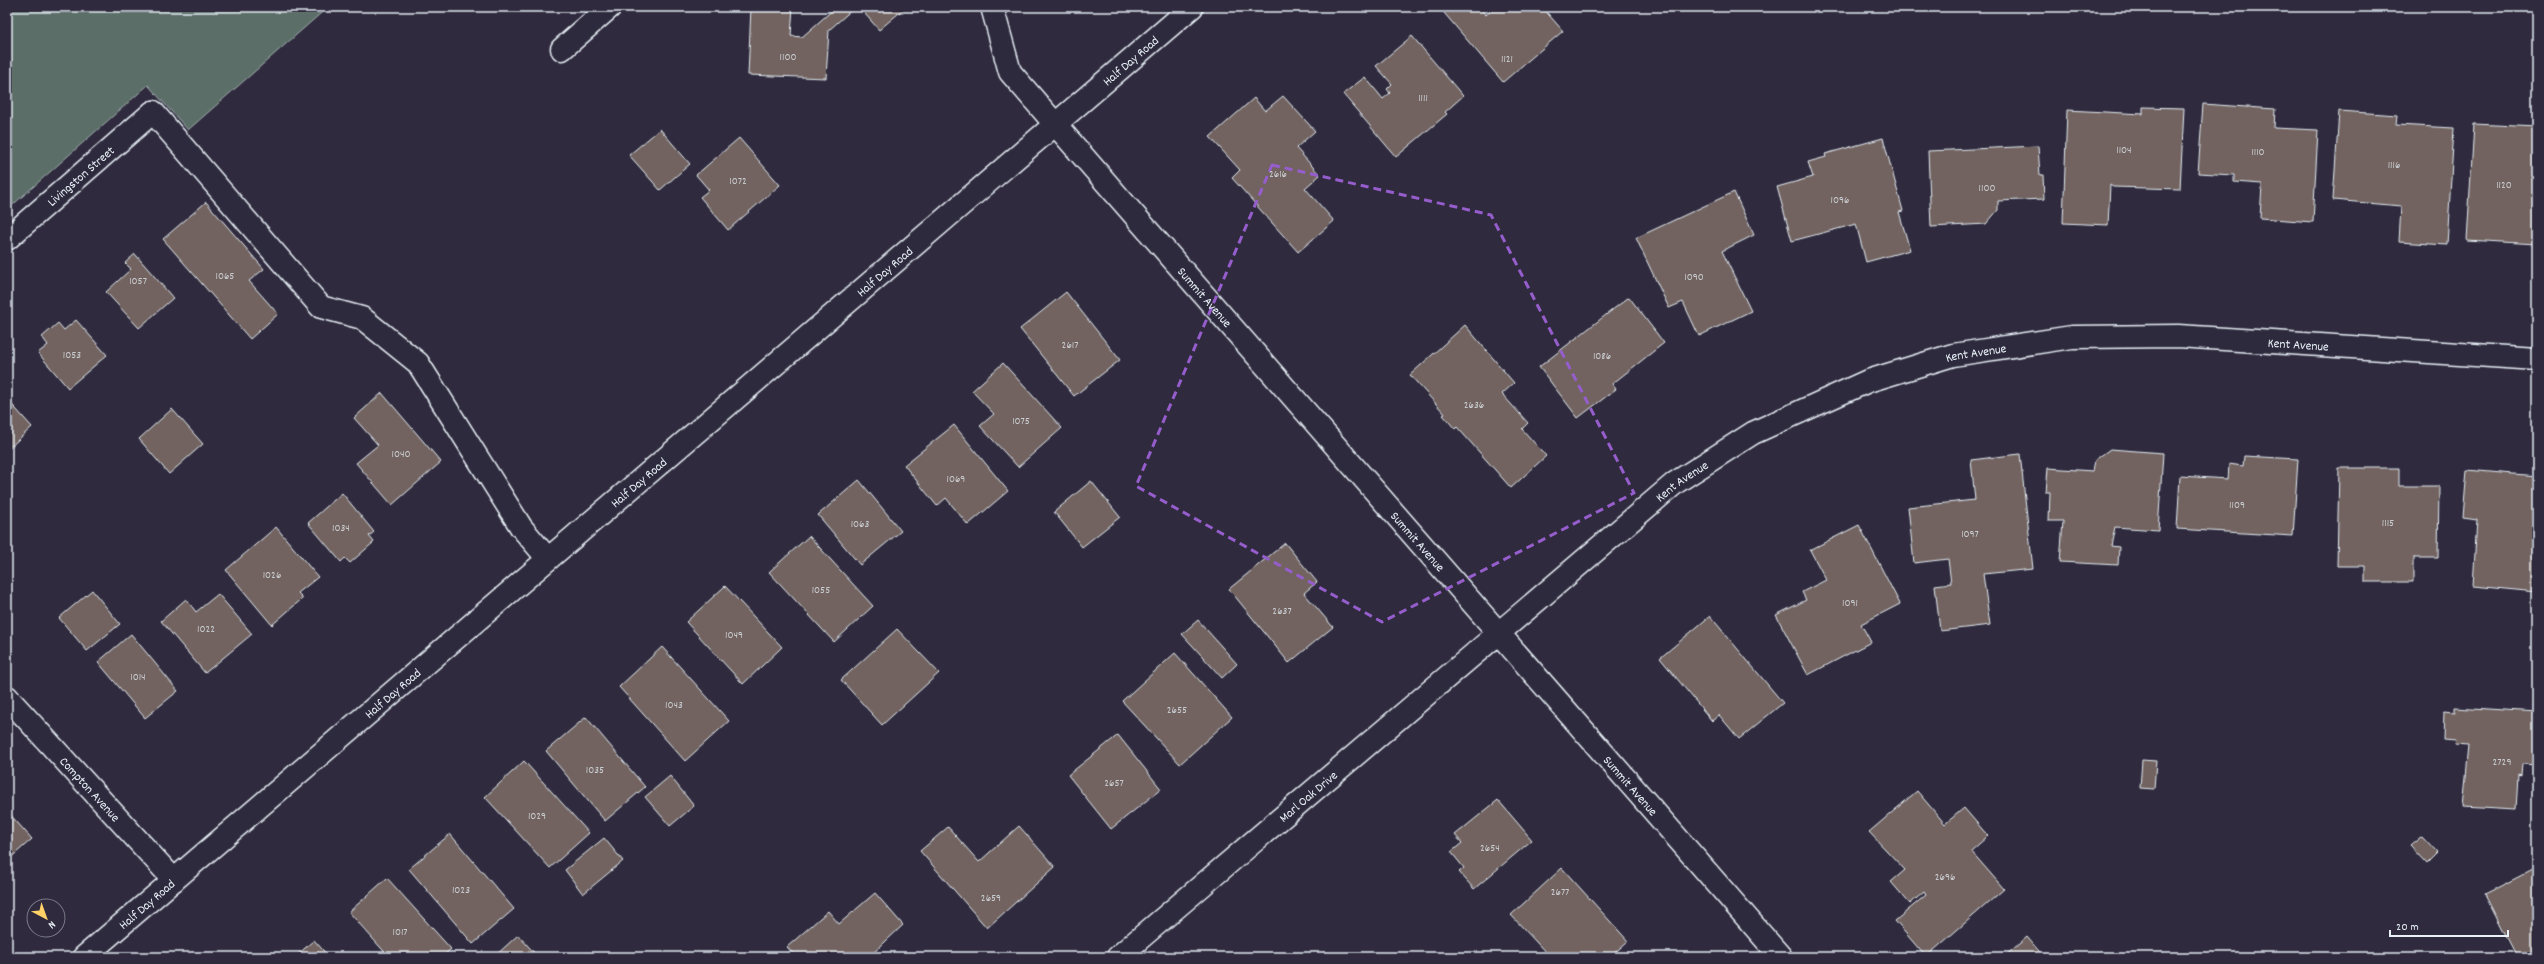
<svg xmlns="http://www.w3.org/2000/svg" width="2544" height="964" viewBox="0 0 2544 964" font-family="Dekko,sans-serif">
  <style>
    .green { fill: #5b6e67; stroke: #a2b0b0 }
    .building { fill: #726460; stroke: #e8f1f8 }
    .lines { fill: none; stroke-linecap: round; stroke-linejoin: round }
    .lane-casing { stroke: #e8f1f8; stroke-width: 25 }
    .street-casing { stroke: #e8f1f8; stroke-width: 25 }
    .secondary-casing { stroke: #e8f1f8; stroke-width: 25 }
    .lane { stroke: #2f2a3d; stroke-width: 22 }
    .street { stroke: #2f2a3d; stroke-width: 22 }
    .secondary { stroke: #2f2a3d; stroke-width: 22 }
    .marked { fill: none; stroke: #965dcd; stroke-width: 3; stroke-dasharray: 8 5; stroke-linejoin: round }
    .labels { text-anchor: middle; stroke-width: 3.5; stroke-linejoin: round; paint-order: stroke }
    .number-label { font-size: 11px; fill: #caced2 }
    .street-label { font-size: 13px; fill: #e8f1f8; stroke: #2f2a3d }
  </style>
  <rect width="100%" height="100%" fill="#2f2a3d"/>
  <filter id="ink" filterUnits="userSpaceOnUse"><feTurbulence type="fractalNoise" baseFrequency=".025" numOctaves="2"/><feDisplacementMap in="SourceGraphic" scale="8" xChannelSelector="R" yChannelSelector="G"/><feConvolveMatrix kernelMatrix="1 2 1 2 8 2 1 2 1" color-interpolation-filters="sRGB"/></filter>
  <g filter="url(#ink)">
    <path class="green" d="M7,7h321l-140,123 -40,-45 -141,125z"/>
    <path class="building" d="M751,7h42l-2,29 11,1 34,-30h19l-26,23 -3,48 -78,-3z
      M859,7h47l-27,23z
      M1439,7h40l7,8 9,-8h47l21,24 -60,51z
      M1412,36l51,60 -18,16 2,2 -51,43 -53,-63 22,-17 18,22 7,-6 -3,-4 5,-5 -16,-18z
      M1283,96l32,35 -19,17 24,27 -15,13 29,33 -36,31 -66,-74 8,-8 -30,-33 44,-39 11,13z
      M2203,104l72,5 -1,19 44,2 -5,92 -53,-4 2,-34 -28,-2v-7l-36,-2z
      M2143,107l41,1 -4,81 -67,-2 -3,-2 -2,40 -45,-2 4,-113 76,4z
      M2339,111l58,4 -1,10 58,3 -7,117 -48,-3 2,-36 -68,-6z
      M2474,124l63,3v117l-70,-4z
      M660,129l30,35 -30,26 -31,-35z
      M739,138l41,47 -52,45 -28,-33 9,-7 -13,-15z
      M1883,138l20,73 -4,1 11,38 -44,12 -10,-38 -64,17 -15,-54 36,-10 -5,-15 18,-5 -1,-3z
      M2038,146l2,29h3l1,24 -46,2v9l-12,14 -55,3 -3,-76z
      M1734,192l20,43 -32,16 29,60 -52,25 -16,-34 -14,6 -33,-70z
      M206,202l58,67 -15,12 29,33 -28,25 -87,-100z
      M135,254l38,44 -34,30 -33,-36 25,-23 -6,-6z
      M1066,292l54,68 -46,36 -54,-67z
      M1629,297l35,46 -52,41 4,5 -38,29 -39,-51z
      M76,320l31,35 -39,33 -30,-35 10,-8 -6,-8 16,-14 6,7z
      M1465,325l49,58 -12,11 26,29 -6,6 24,27 -35,32 -54,-61 -2,2 -12,-14 2,-1 -35,-39z
      M1003,363l59,65 -44,39 -38,-41 14,-12 -22,-23z
      M382,393l59,69 -49,43 -36,-42 22,-18 -24,-27z
      M7,399l25,28 -25,23z
      M172,409l31,35 -34,30 -30,-35z
      M954,425l54,66 -40,34 -22,-27 -9,8 -33,-41z
      M2110,449l53,4 -5,77 -43,-3 -4,19 8,1 -1,18 -58,-3 3,-41h-14l1,-29h-4l2,-24 45,3 2,-11z
      M2020,454l13,115 -50,5 7,51 -50,6 -5,-46 16,-2 -3,-24 -34,4 -6,-56 67,-7 -4,-40z
      M2244,456l54,3 -5,77 -116,-7 3,-53 48,3 1,-15 14,2z
      M2339,468h60v18h40l-1,72h-25v24h-48v-16h-28z
      M2467,470l70,6v116l-64,-6 4,-67 -14,-2z
      M859,480l42,51 -41,34 -42,-50z
      M1091,481l29,36 -38,30 -28,-35z
      M342,493l32,39 -5,4 5,6 -24,21 -5,-5 -4,4 -33,-39z
      M1859,525l41,79 -39,20 10,18 -63,33 -32,-60 30,-15 -4,-8 24,-12 -16,-30z
      M276,527l42,50 -20,16 5,5 -31,27 -46,-55z
      M809,536l64,70 -39,36 -65,-70z
      M1285,543l32,39 -13,11 29,34 -44,36 -60,-74z
      M725,586l57,61 -39,37 -57,-62z
      M92,590l28,34 -33,27 -28,-33z
      M218,594l34,40 -47,39 -44,-52 25,-22 10,13z
      M1710,616l73,87 -44,36 -20,-24 -7,6 -52,-63z
      M1198,620l39,44 -15,14 -40,-44z
      M897,629l42,44 -57,52 -41,-45z
      M131,634l47,57 -33,27 -47,-56z
      M662,647l67,74 -44,40 -66,-74z
      M1175,653l57,64 -52,47 -58,-63z
      M2455,707l82,5v53l-15,-1 -1,12 -3,-1 -2,35 -53,-3 6,-61 -15,-1 1,-4 -12,-1 1,-29 11,1z
      M586,717l59,70 -40,34 -59,-70z
      M1118,735l43,54 -50,40 -43,-54z
      M2142,760l14,1 -2,28 -14,-1z
      M524,761l65,72 -39,35 -65,-71z
      M670,776l24,30 -24,20 -25,-29z
      M1917,791l28,33 19,-16 24,28 -17,15 33,38 -78,68 -31,-36 31,-26 -2,-3 -14,12 -19,-22 14,-12 -36,-38z
      M1498,800l34,40 -58,49 -15,-17 5,-4 -13,-16 11,-9 -7,-8z
      M7,811l25,28 -25,22z
      M1019,826l36,41 -68,61 -67,-77 28,-24 31,35z
      M450,834l64,75 -41,35 -64,-75z
      M2422,836l16,17 -11,11 -17,-18z
      M604,838l19,23 -40,33 -18,-24z
      M1562,868l66,73 -18,16h-60l-39,-42z
      M2532,870l5,9v78h-20l-32,-63z
      M387,878l64,71 -9,8h-53l-40,-45z
      M875,893l28,32 -34,32h-73l-9,-10 41,-36 11,13z
      M518,935l20,22h-44z
      M2027,937l17,20h-40z
      M314,940l15,17h-34z"/>
    <g class="lines">
      <defs>
        <path id="lane" d="M992,7l18,65 45,52
          M562,49l48,-42
          M153,112l168,195 41,11 56,45 103,164 27,32"/>
        <g id="street">
          <path id="s1" d="M1055,124l726,833"/>
          <path id="s2" d="M7,239l146,-127"/>
          <path id="s3" d="M7,697l167,183"/>
          <path id="s4" d="M1118,957l557,-474 78,-50 115,-52 85,-26 119,-18 106,-1 359,23"/>
        </g>
        <g id="secondary">
          <path id="s5" d="M84,957l1108,-950"/>
        </g>
      </defs>
      <use href="#lane" class="lane-casing"/>
      <use href="#street" class="street-casing"/>
      <use href="#secondary" class="secondary-casing"/>
      <use href="#lane" class="lane"/>
      <use href="#street" class="street"/>
      <use href="#secondary" class="secondary"/>
    </g>
  </g>
  <path class="marked" d="M1272,165l219,50 143,278 -252,129 -246,-136z"/>
  <g class="labels">
    <g class="number-label">
      <text x="788" y="60">1100</text>
      <text x="1507" y="62">1121</text>
      <text x="1423" y="101">1111</text>
      <text x="2124" y="153">1104</text>
      <text x="2258" y="155">1110</text>
      <text x="2394" y="168">1116</text>
      <text x="1278" y="177">2616</text>
      <text x="738" y="184">1072</text>
      <text x="2504" y="188">1120</text>
      <text x="1987" y="191">1100</text>
      <text x="1840" y="203">1096</text>
      <text x="225" y="279">1065</text>
      <text x="1694" y="280">1090</text>
      <text x="138" y="284">1057</text>
      <text x="1070" y="348">2617</text>
      <text x="72" y="358">1053</text>
      <text x="1602" y="359">1086</text>
      <text x="1474" y="408">2636</text>
      <text x="1021" y="424">1075</text>
      <text x="401" y="457">1040</text>
      <text x="956" y="482">1069</text>
      <text x="2237" y="508">1109</text>
      <text x="2388" y="526">1115</text>
      <text x="860" y="527">1063</text>
      <text x="341" y="531">1034</text>
      <text x="1970" y="537">1097</text>
      <text x="272" y="578">1026</text>
      <text x="821" y="593">1055</text>
      <text x="1850" y="606">1091</text>
      <text x="1282" y="614">2637</text>
      <text x="206" y="632">1022</text>
      <text x="734" y="638">1049</text>
      <text x="138" y="680">1014</text>
      <text x="674" y="708">1043</text>
      <text x="1177" y="713">2655</text>
      <text x="2502" y="765">2729</text>
      <text x="595" y="773">1035</text>
      <text x="1114" y="786">2657</text>
      <text x="537" y="819">1029</text>
      <text x="1490" y="851">2654</text>
      <text x="1945" y="880">2696</text>
      <text x="461" y="893">1023</text>
      <text x="1560" y="895">2677</text>
      <text x="991" y="901">2659</text>
      <text x="400" y="935">1017</text>
    </g>
    <g class="street-label">
      <text dy="5" stroke="none"><textPath href="#s5" startOffset="1378">Half Day Road</textPath></text>
      <text dy="5" stroke="none"><textPath href="#s2" startOffset="97">Livingston Street</textPath></text>
      <text dy="5" stroke="none"><textPath href="#s5" startOffset="1054">Half Day Road</textPath></text>
      <text dy="5" stroke="none"><textPath href="#s1" startOffset="229">Summit Avenue</textPath></text>
      <text dy="5" stroke="none"><textPath href="#s4" startOffset="1386">Kent Avenue</textPath></text>
      <text dy="5" stroke="none"><textPath href="#s4" startOffset="1062">Kent Avenue</textPath></text>
      <text dy="5" stroke="none"><textPath href="#s4" startOffset="738">Kent Avenue</textPath></text>
      <text dy="5" stroke="none"><textPath href="#s5" startOffset="730">Half Day Road</textPath></text>
      <text dy="5" stroke="none"><textPath href="#s1" startOffset="553">Summit Avenue</textPath></text>
      <text dy="5" stroke="none"><textPath href="#s5" startOffset="406">Half Day Road</textPath></text>
      <text dy="5" stroke="none"><textPath href="#s1" startOffset="877">Summit Avenue</textPath></text>
      <text dy="5" stroke="none"><textPath href="#s3" startOffset="124">Compton Avenue</textPath></text>
      <text dy="5" stroke="none"><textPath href="#s4" startOffset="249">Marl Oak Drive</textPath></text>
      <text dy="5" stroke="none"><textPath href="#s5" startOffset="82">Half Day Road</textPath></text>
    </g>
  </g>
  <rect width="2544" height="964" fill="none" stroke="#2f2a3d" stroke-width="24"/>
  <rect x="12" y="12" width="2520" height="940" fill="none" stroke="#e8f1f8" stroke-width="1.5" filter="url(#ink)"/>
  <g transform="translate(46 918) rotate(139)"><circle r="19" fill="#2f2a3d" stroke="#797a88"/>
  <path d="M0-3L7 15L0 10L-7 15Z" fill="#ffd166"/>
  <text y="-6" font-size="11" font-weight="bold" text-anchor="middle" fill="#e8f1f8">N</text>
  </g>
  <path d="M2390 930v6h118v-6" fill="none" stroke="#e8f1f8" stroke-width="2"/>
  <text x="2396" y="930" font-size="12" fill="#e8f1f8" stroke="#2f2a3d" stroke-width="3" paint-order="stroke">20 m</text>
</svg>
